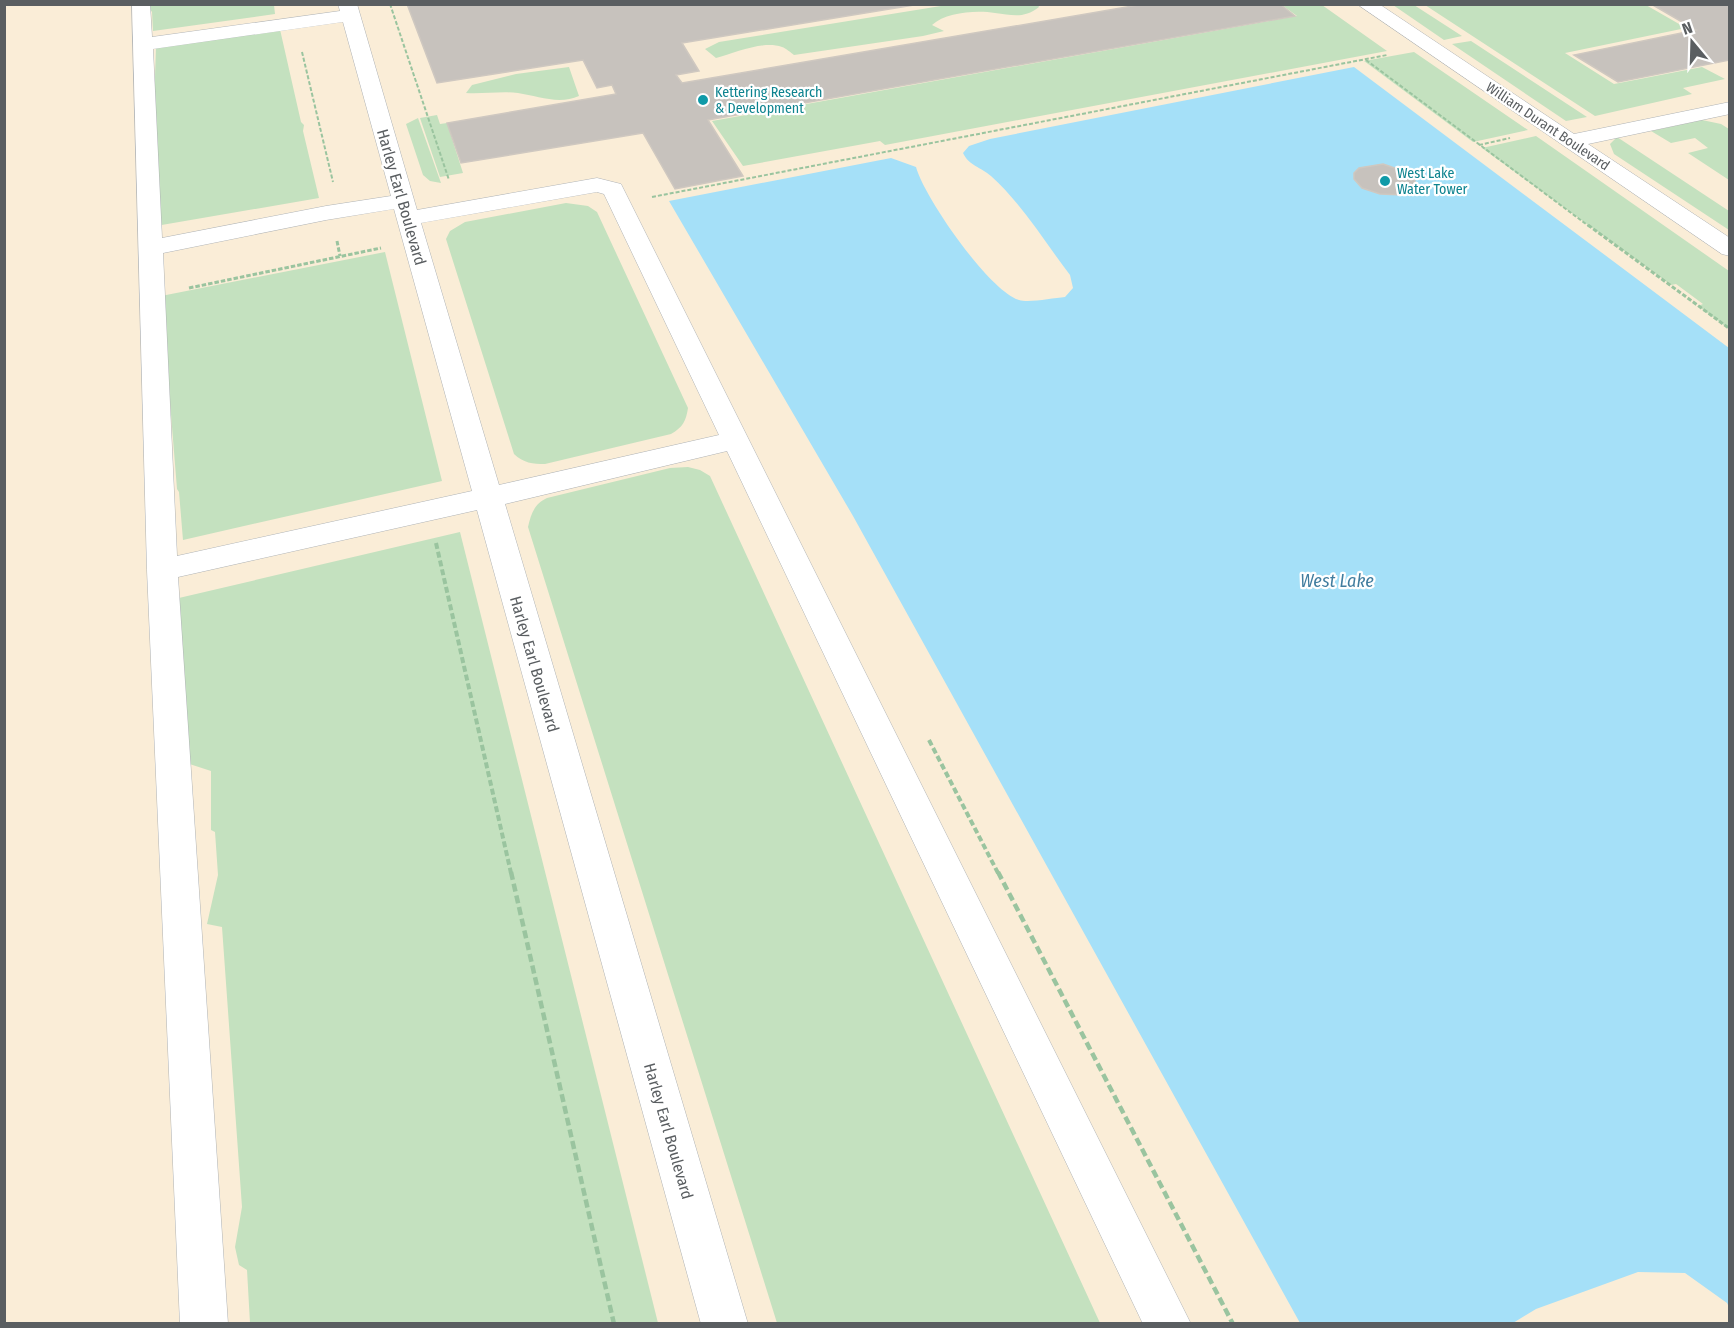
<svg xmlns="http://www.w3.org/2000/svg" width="1734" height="1328" viewBox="0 0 1734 1328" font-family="'Fira Sans Condensed',sans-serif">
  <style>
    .commercial { fill: #faedd7 }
    .green { fill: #c4e1bf }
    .water { fill: #a5e0f8 }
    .building { fill: #c7c2bd; stroke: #cfc8c0; stroke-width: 1.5 }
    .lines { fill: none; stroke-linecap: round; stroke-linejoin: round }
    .minor-casing { stroke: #afb3b6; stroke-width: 1 }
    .path-far3 { stroke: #9ac49f; stroke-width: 2; stroke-dasharray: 4 2; stroke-linecap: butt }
    .path-far2 { stroke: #9ac49f; stroke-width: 3; stroke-dasharray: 4.5 2; stroke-linecap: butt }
    .path-far1 { stroke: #9ac49f; stroke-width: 4; stroke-dasharray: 6 3; stroke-linecap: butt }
    .path { stroke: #9ac49f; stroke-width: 4.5; stroke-dasharray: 8 4; stroke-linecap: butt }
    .minor { fill: #fff; fill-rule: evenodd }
    .culture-dot { fill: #0f9aa8; stroke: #fff; stroke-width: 2 }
    .labels { text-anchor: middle; stroke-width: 4.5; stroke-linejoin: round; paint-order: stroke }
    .far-culture-label { font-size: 14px; fill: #0d838f; stroke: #fff; text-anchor: start }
    .far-street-label { font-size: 14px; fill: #5a5e61; stroke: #fff }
    .street-label { font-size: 16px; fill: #5a5e61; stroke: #fff }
    .water-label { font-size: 18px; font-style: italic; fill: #417d9f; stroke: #fff }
  </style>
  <rect width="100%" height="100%" fill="#ebe7e1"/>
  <path class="commercial" d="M5,5h1724v1318h-1724z"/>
  <path class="green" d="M147,5h127l1,9 -122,17 -1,-19z
    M1038,5l1,2c-15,12 -27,8 -44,6 -18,-3 -49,-1 -63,12l12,6 -21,5 -129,19c-3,-2 -8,-7 -12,-8 -19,-7 -47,6 -66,11l-11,-9 14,-7 228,-37z
    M1282,5h40l65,46 -502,94 -5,-4 -137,25 -31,-45 585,-105z
    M1393,5h21l48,31 -18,4z
    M1425,5h221l40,23 -121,25 49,31 88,-17 23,12 -42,9 9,6 -97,22z
    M279,25l22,97 3,3 -1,6 16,67 -169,29 6,-180z
    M1471,41l116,76 -21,4 -114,-77z
    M1414,52l114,78 -55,12 -109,-81z
    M569,67l10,29c-20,9 -41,0 -61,-3 -16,-2 -35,1 -52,0l6,-8 44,-11z
    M437,115l3,9 7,-1 16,50 -23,4 -20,-59z
    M418,118l23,65 -11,-2 -7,-6 -17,-51z
    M1702,120l19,4 8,5v51l-41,-27 20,-5 -13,-10 -24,5 -20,-12z
    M1536,136l193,135v58l-31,-23 5,-2 -27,-20 -5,1 -189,-137z
    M1617,137l112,74v19l-115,-76 -4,-10z
    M566,203l22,3 9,6 91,196c-2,13 -5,19 -17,26l-126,30c-12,0 -22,-1 -31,-10l-68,-215 4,-8 15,-9z
    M385,252l57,229 -259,59 -4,-48 -2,-3 -9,-112 -12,-80z
    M688,467l12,3 10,6 390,847h-323l-249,-796c3,-13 6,-23 19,-29l123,-30z
    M460,532l198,791h-408l-3,-53 -8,-5 -4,-18 7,-40 -20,-280 -15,-3 11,-49 -3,-43 -4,-2v-59l-46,-15 1,-155z"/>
  <path class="water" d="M1354,67l375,281v959l-2,-4 -42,-30 -47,-1 -102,37 -23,14h-213l-447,-807 -184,-315 222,-43 25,9c8,30 73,124 103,133 10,3 34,-2 46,-3l8,-9 -3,-13c-26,-34 -48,-71 -79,-99 -10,-9 -22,-10 -28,-23l6,-7 21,-7z"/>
  <path class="building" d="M407,4h513l-238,39 17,28 -23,4 6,8 462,-79h136l15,12 -587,104 35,56 -68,13 -32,-56 -182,30 -14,-40 169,-29 -4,-9 -15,3 -14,-28 -146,23z
    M1651,4h79v56l-112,22 -44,-27 122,-25z
    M1383,164l23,8 8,5 2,10 -13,8 -23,-1 -18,-6 -8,-9v-6l5,-5z"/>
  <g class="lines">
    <defs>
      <path id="minor" d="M132,4h18l2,33 188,-26 -2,-7h19l60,206 180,-32 24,6 570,1140h-48l-416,-873 -222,53 243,820h-47l-224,-814 -299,67 50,747h-48l-33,-754zM343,22l48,174 -65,10 -164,32 -9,-189zM597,192l7,2 115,241 -220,50 -78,-262zM394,209l78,282 -295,65 -14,-303 163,-33z
        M1357,4h22l195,130 156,-32v12l-142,30 142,94v18l-8,-2z"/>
    </defs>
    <use href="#minor" class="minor-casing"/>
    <path class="path-far3" d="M390,4l59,176
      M302,52l31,130
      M1366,60l224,167
      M1479,145l31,-7
      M652,197l735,-142"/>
    <path class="path-far2" d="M1588,225l142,104
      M337,241l3,15
      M189,288l192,-40"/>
    <path class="path-far1" d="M436,543l75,330
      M929,740l69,133"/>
    <path class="path" d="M511,872l103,452
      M998,872l235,452"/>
    <use href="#minor" class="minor"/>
  </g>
  <g class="culture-dot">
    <circle cx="703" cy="100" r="6"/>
    <circle cx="1385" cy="181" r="6"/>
  </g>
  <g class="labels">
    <g class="far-culture-label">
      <text x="715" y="97">Kettering Research<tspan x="715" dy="16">&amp; Development</tspan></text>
      <text x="1397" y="178">West Lake<tspan x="1397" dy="16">Water Tower</tspan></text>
    </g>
    <g class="far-street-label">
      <text transform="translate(1548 126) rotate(34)" y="5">William Durant Boulevard</text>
    </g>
    <g class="street-label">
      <text transform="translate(402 197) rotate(74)" y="6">Harley Earl Boulevard</text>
      <text transform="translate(535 664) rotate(74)" y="6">Harley Earl Boulevard</text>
      <text transform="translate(669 1131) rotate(74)" y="6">Harley Earl Boulevard</text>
    </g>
    <g class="water-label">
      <text x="1337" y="587">West Lake</text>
    </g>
  </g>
  <rect width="1734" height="1328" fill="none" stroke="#5a5e61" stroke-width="12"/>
  <g transform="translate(1692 42) rotate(341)" stroke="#ffffff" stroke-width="4.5" paint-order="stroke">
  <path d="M0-4.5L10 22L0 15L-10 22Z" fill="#5a5e61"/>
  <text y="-9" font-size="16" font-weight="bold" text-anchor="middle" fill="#5a5e61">N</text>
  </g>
</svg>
